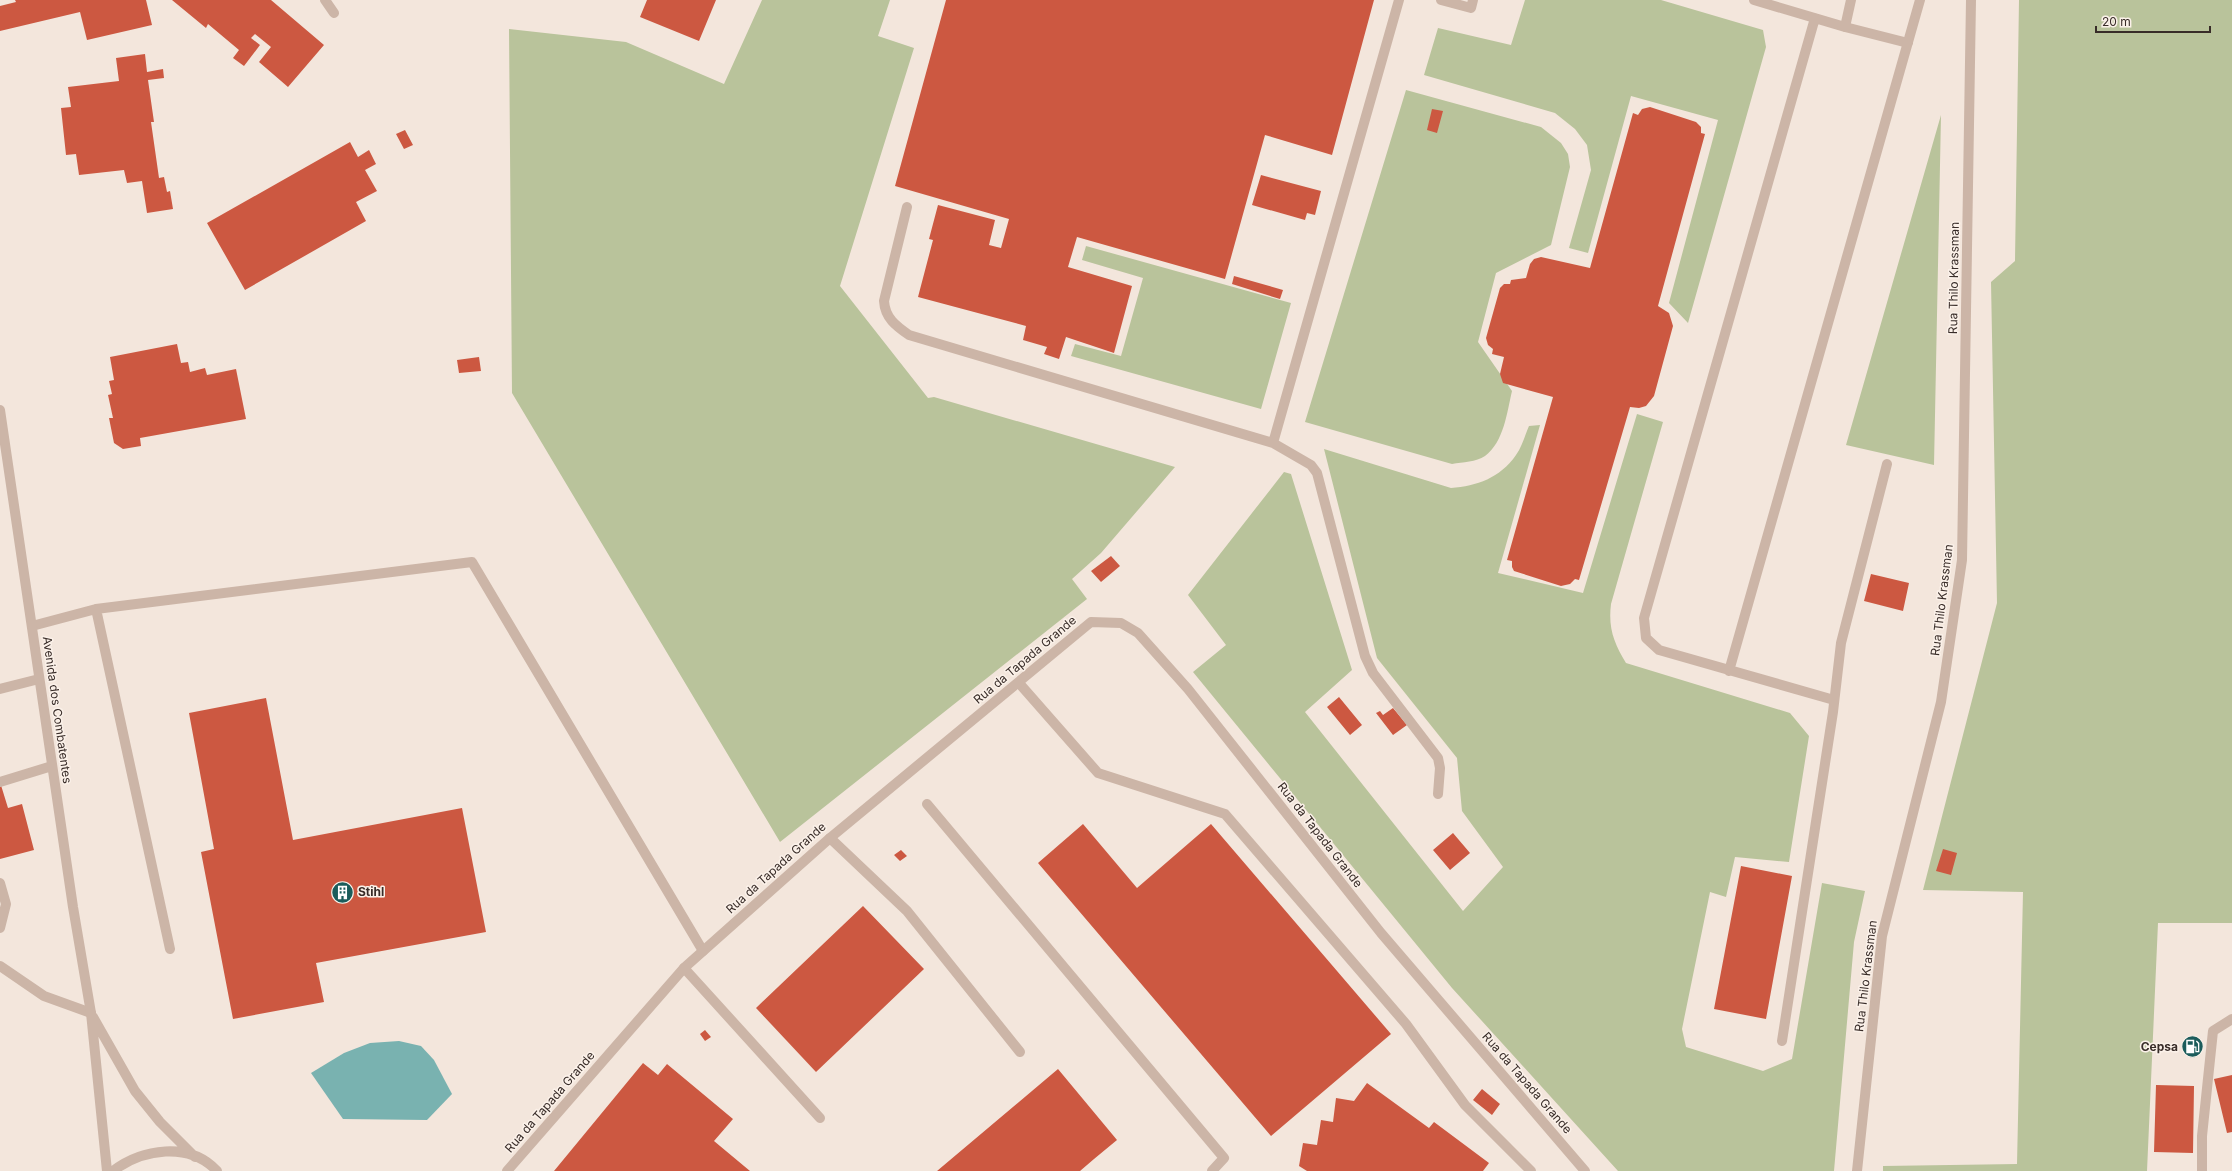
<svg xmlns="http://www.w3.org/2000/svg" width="2232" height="1171" viewBox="0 0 2232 1171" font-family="Inter,sans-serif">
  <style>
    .green { fill: #b9c39b }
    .water { fill: #79b2b0 }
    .building { fill: #cc5841 }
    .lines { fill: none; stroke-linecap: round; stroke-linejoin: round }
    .service { stroke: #ccb5a7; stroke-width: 10 }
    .minor { stroke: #ccb5a7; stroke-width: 10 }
    .tertiary { stroke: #ccb5a7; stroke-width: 10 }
    .labels { text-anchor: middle; stroke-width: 3; stroke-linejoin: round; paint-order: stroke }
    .street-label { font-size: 12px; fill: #382c28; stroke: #fbf1e9 }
    .poi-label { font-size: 12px; font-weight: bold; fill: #382c28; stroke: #fbf1e9; text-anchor: start }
  </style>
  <rect width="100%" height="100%" fill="#f3e6dc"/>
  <path class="green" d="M762,0h128l-12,36 36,12 -74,238 88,112 6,-1 241,70 -74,86 -29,26 15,20 -307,243 -268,-449 -3,-364 117,13 98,42z
    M1525,0h136l102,30 3,17 -78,276 -19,-20 49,-183 -87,-24 -43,157 -19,-5 22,-78 -4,-25 -12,-16 -20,-16 -131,-38 14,-47 73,17z
    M2019,0h213v923h-74l-11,248h-264v-5l134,-2 6,-272 -100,-2 74,-287 -6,-321 24,-21z
    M1406,90l135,37 20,16 7,11 2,13 -19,78 -55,28 -18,69 34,49c-5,21 -8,51 -27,65 -9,6 -22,6 -33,8l-147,-42z
    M1941,115l-7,350 -88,-20z
    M1086,246l205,57 -30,106 -190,-53 4,-12 46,12 22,-78 -61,-18z
    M1637,414l26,8 -52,182c-3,24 3,39 15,59l164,50 19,23 -20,126 -54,-5 -9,40 -16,-5 -28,137 4,18 77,24 29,-12 30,-176 43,8 -11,51 -20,229h-216l-166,-183 -259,-316 33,-27 -38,-50 96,-123 7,2 61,196 -47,42 158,199 40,-44 -41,-56 -5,-53 -80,-100 -53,-209 127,39c26,-2 49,-10 65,-33 6,-8 9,-20 13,-29l11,-1 -42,148 85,20z"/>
  <path class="water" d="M399,1041l22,5 13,14 18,34 -25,26 -84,-1 -32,-46 33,-20 26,-10z"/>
  <path class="building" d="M15,0h131l6,25 -65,15 -7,-28 -80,19v-25l16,-4z
    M172,0h99l53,45 -36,42 -29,-25 12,-15 -16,-13 -4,4 9,7 -16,21 -11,-8 6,-8 -31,-26 -2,4z
    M647,0h69l-17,41 -59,-24z
    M946,0h428l-42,155 -67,-20 -40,144 -148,-42 -9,30 64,19 -18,67 -48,-16 -7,22 -15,-5 3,-7 -24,-7 3,-14 -108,-29 15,-57 -4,-1 9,-34 57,15 -6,25 12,3 8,-29 -114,-33z
    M145,54l2,18 16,-3 1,9 -16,2 6,42h-3l8,56 5,-1 3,15 3,-1 3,18 -26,4 -5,-32 -15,2 -3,-13 -45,5 -3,-21 -10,1 -5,-47 10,-1 -3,-20 51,-6 -3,-23z
    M1650,107l46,15 5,5v6l4,1 -47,172 11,7 4,13 -19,70 -8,10 -7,2 -9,-1 -51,173 -4,-1 -5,5 -9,2 -47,-15 -2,-4v-6l-5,-1 46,-163 -50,-14 -3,-9 4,-17 -12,-3 1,-5 -5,-4 -2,-7 14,-50 4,-4h6l1,-4 15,-2 4,-14 4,-5 7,-2 49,11 43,-155 5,2 4,-6z
    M1432,109l11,2 -6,22 -10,-3z
    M405,130l8,15 -9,4 -8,-15z
    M350,142l8,15 11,-7 7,14 -11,6 12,21 -21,11 10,19 -121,69 -38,-67z
    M1261,175l60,16 -6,24 -8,-2 -2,7 -53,-15z
    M1234,276l49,14 -3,9 -48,-15z
    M177,344l4,19 7,-1 2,10 15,-4 2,7 29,-6 10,50 -106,19 1,8 -18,3 -9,-6 -5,-25h4l-5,-23 4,-1 -3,-13 5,-1 -4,-23z
    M479,357l2,14 -22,2 -2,-13z
    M1111,556l9,10 -19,16 -10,-11z
    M1871,574l38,9 -6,28 -39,-10z
    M1339,697l23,28 -12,10 -23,-28z
    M266,698l27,142 169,-32 24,124 -170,31 8,39 -91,17 -32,-167 13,-3 -25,-136z
    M1393,708l14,17 -14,10 -17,-22 4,-2 3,4z
    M0,782l8,26 14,-4 12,46 -34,9z
    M1083,824l54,64 74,-64 180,210 -120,102 -233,-273z
    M1453,833l17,20 -20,17 -17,-20z
    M1943,849l14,4 -6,22 -15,-4z
    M901,850l6,6 -7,5 -6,-6z
    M1741,866l51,10 -26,143 -52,-10z
    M863,906l61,63 -108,103 -60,-64z
    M705,1030l6,7 -6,4 -5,-7z
    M643,1063l15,12 9,-11 66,55 -19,22 36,30h-196z
    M1058,1069l59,71 -23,19 -14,12h-143z
    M2232,1075v57l-5,1 -13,-54z
    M1367,1083l62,45 5,-6 55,41 -6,8h-176l-8,-5 4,-23 14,2 4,-25 12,2 3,-24 18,3z
    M2156,1085l38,1 -1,67 -39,-1z
    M1482,1089l18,15 -8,11 -19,-15z"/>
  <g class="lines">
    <path class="service" d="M1441,0l30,8 2,-8
      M1754,0l91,27 63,16
      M1815,18l-171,600 2,20 13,12 175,50
      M1845,27l6,-27
      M907,207l-23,94c1,17 12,25 25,34l364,108 126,-443
      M1273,443l38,22 6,8 48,183 8,17 65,85 2,10 -2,26
      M96,609l74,340
      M32,626l64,-17 376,-47 231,389
      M1729,671l191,-671
      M1019,683l79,90 127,41 181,210 59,81 66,66
      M0,689l39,-10
      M0,782l52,-16
      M927,804l297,354 -12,13
      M830,838l77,73 113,141
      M0,883l6,21 -6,24
      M684,968l136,150
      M1782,1041l51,-329 8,-69 46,-179
      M2202,1171v-35l11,-105 19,-12"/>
    <path class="minor" d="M325,0l9,13
      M0,966l44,30 47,17
      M507,1171l177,-203 146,-130 261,-216 30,1 17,10 50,56 193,244 204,238
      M1857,1171l25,-235 59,-234 21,-142 9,-560"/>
    <path class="tertiary" d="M0,410l73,497 18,106 16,158
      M93,1017l42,74 25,31 35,35
      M113,1171c29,-22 76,-30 104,0"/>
  </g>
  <defs>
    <symbol id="building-disc" viewBox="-11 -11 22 22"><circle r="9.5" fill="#1b5c5b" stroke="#fbf1e9"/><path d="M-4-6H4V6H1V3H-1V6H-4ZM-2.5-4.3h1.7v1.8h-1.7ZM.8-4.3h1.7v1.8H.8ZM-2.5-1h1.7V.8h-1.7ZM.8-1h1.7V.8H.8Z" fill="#fff"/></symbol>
    <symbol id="fuel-disc" viewBox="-11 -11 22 22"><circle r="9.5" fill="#1b5c5b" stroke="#fbf1e9"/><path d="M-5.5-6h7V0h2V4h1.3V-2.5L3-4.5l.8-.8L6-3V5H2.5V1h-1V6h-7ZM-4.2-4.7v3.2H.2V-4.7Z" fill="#fff"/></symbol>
  </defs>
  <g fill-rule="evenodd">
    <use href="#building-disc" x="330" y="880" width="25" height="25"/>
    <use href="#fuel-disc" x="2180" y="1034" width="25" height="25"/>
  </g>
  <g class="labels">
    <g class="street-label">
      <text transform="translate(1954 278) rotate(-89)" y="4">Rua Thilo Krassman</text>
      <text transform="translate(1942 600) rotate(-83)" y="4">Rua Thilo Krassman</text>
      <text transform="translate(1025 660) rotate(-40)" y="4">Rua da Tapada Grande</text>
      <text transform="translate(57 710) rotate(82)" y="4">Avenida dos Combatentes</text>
      <text transform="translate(1320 835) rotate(52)" y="4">Rua da Tapada Grande</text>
      <text transform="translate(776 868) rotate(-42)" y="4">Rua da Tapada Grande</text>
      <text transform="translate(1866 976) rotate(-83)" y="4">Rua Thilo Krassman</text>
      <text transform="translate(1527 1083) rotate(49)" y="4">Rua da Tapada Grande</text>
      <text transform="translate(550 1102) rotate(-49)" y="4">Rua da Tapada Grande</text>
    </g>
    <g class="poi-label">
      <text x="358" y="896">Stihl</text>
      <text x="2178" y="1051" text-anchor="end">Cepsa</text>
    </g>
  </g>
  <path d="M2096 26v6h114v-6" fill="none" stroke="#382c28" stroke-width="2"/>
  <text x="2102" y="26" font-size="12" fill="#382c28" stroke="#fbf1e9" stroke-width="3" paint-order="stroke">20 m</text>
</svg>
